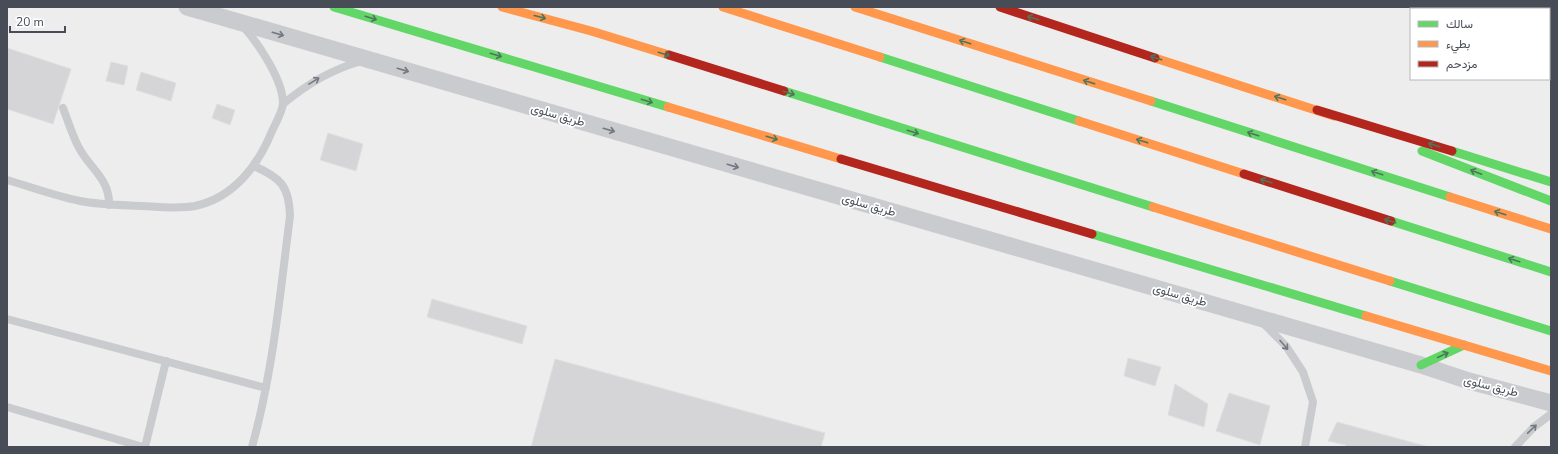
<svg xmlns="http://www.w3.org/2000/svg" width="1558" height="454" viewBox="0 0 1558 454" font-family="'Nunito Sans',Vazirmatn,sans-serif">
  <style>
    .building { fill: #d5d5d7; stroke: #dfdfe0 }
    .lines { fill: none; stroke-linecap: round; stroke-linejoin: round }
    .lane { stroke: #cacbce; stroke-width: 8 }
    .street { stroke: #cacbce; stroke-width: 17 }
    .fast { stroke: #63d668; stroke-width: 9 }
    .slow { stroke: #ff974d; stroke-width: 9 }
    .jam { stroke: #b3261e; stroke-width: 9 }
    .oneway { stroke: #4f755c }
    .oneway2 { stroke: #757881 }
    .labels { text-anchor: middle; stroke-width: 3.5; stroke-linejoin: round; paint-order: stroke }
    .street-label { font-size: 12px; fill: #474c57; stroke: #fff }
  </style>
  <rect width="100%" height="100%" fill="#eeeded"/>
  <path class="building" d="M7,48l64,21 -18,55 -46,-15z
    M111,62l17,4 -4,19 -18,-4z
    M141,72l35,11 -5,18 -35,-11z
    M217,104l18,6 -5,15 -18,-7z
    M328,133l35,11 -7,27 -36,-11z
    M432,299l95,27 -5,18 -95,-27z
    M1128,358l33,9 -6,19 -31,-10z
    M555,359l270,74 -4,14h-290z
    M1175,384l33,20 -4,23 -36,-12z
    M1229,393l41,13 -10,39 -44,-14z
    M1337,422l92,25h-85l2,-2 -18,-4z"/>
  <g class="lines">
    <path class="lane" d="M283,104c24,-20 49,-35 79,-43
      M63,108c5,13 9,26 15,38 10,21 32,32 31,59
      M7,180c24,7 48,16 73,21 21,4 42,4 63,5 17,1 35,3 52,0 38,-8 63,-40 77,-75 3,-6 11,-21 11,-28 0,-23 -25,-60 -40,-77
      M7,319l259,69
      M1262,322l24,24 17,26 10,30 -8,45
      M7,407l136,40
      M145,447l21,-86
      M252,447c21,-75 28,-153 38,-231 -1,-30 -9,-38 -36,-50
      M1515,447l19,-20 17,-13"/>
    <path class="street" d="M187,7l1234,358 48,16 82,22"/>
    <path class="fast" d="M334,7l334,100
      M880,57l199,64
      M784,91l369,116
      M1151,101l299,96
      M1422,151l129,50
      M1452,151l99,31
      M1391,221l160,51
      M1092,234l274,82
      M1390,281l161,50
      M1421,365l43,-20"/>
    <path class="slow" d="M502,7l89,24 78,24
      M723,7l157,50
      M855,7l296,94
      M1155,58l179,58
      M668,107l173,52
      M1079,121l165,53
      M1450,197l101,32
      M1153,207l237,74
      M1366,316l185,55"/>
    <path class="jam" d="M1000,7l155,51
      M669,55l115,36
      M1317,110l135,41
      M841,159l251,75
      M1244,174l147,47"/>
  </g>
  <defs><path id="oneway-shaft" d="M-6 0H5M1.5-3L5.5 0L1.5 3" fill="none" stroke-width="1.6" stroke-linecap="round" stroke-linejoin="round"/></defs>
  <g class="oneway">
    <use href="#oneway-shaft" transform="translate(540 17) rotate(15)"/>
    <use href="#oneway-shaft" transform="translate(371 18) rotate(17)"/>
    <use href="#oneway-shaft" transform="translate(1033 18) rotate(-162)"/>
    <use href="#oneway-shaft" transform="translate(965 42) rotate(-162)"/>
    <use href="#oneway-shaft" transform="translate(664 54) rotate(17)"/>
    <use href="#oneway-shaft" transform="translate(496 55) rotate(17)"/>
    <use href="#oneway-shaft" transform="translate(1156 58) rotate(-162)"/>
    <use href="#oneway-shaft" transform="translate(1089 82) rotate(-162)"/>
    <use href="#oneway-shaft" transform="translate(789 93) rotate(17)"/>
    <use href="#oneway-shaft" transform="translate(1280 98) rotate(-162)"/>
    <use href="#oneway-shaft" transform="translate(647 101) rotate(17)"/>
    <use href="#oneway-shaft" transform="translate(913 132) rotate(17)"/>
    <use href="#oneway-shaft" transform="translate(1253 134) rotate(-162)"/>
    <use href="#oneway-shaft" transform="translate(772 138) rotate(17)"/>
    <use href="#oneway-shaft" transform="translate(1142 141) rotate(-162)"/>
    <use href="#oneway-shaft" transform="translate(1434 145) rotate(-163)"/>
    <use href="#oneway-shaft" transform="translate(1476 172) rotate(-159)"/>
    <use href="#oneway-shaft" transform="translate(1377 173) rotate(-162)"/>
    <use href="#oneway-shaft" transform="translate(1266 181) rotate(-162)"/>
    <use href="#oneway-shaft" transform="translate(1500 213) rotate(-162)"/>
    <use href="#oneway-shaft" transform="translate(1390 221) rotate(-162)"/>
    <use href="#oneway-shaft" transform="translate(1514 260) rotate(-162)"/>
    <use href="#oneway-shaft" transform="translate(1443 355) rotate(-25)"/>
  </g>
  <g class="oneway2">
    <use href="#oneway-shaft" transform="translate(278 34) rotate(16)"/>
    <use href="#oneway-shaft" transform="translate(403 70) rotate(16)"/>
    <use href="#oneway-shaft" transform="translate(314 81) rotate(-31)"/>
    <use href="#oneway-shaft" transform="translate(609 130) rotate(16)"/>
    <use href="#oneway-shaft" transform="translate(733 166) rotate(16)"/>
    <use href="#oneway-shaft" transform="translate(1284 345) rotate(49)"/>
    <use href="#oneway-shaft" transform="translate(1532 429) rotate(-44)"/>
  </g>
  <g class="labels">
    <g class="street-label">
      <text transform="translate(558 115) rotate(16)" y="4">طريق سلوى</text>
      <text transform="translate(869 205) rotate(16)" y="4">طريق سلوى</text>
      <text transform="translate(1180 295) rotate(16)" y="4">طريق سلوى</text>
      <text transform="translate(1491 386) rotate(14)" y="4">طريق سلوى</text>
    </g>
  </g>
  <rect width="1558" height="454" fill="none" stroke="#474c57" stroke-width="16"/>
  <rect x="1410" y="8" width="140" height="72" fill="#ffffff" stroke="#b5b7bc"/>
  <rect x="1418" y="21" width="20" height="6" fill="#63d668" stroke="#b5b7bc"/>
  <text x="1446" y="28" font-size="12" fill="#474c57">سالك</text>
  <rect x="1418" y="41" width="20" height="6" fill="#ff974d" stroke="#b5b7bc"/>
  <text x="1446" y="48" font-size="12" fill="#474c57">بطيء</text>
  <rect x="1418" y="61" width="20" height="6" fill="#b3261e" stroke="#b5b7bc"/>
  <text x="1446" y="68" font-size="12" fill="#474c57">مزدحم</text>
  <path d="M10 26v6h55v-6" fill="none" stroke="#474c57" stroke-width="2"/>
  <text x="16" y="26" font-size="12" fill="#474c57" stroke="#ffffff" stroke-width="3" paint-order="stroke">20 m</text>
</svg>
